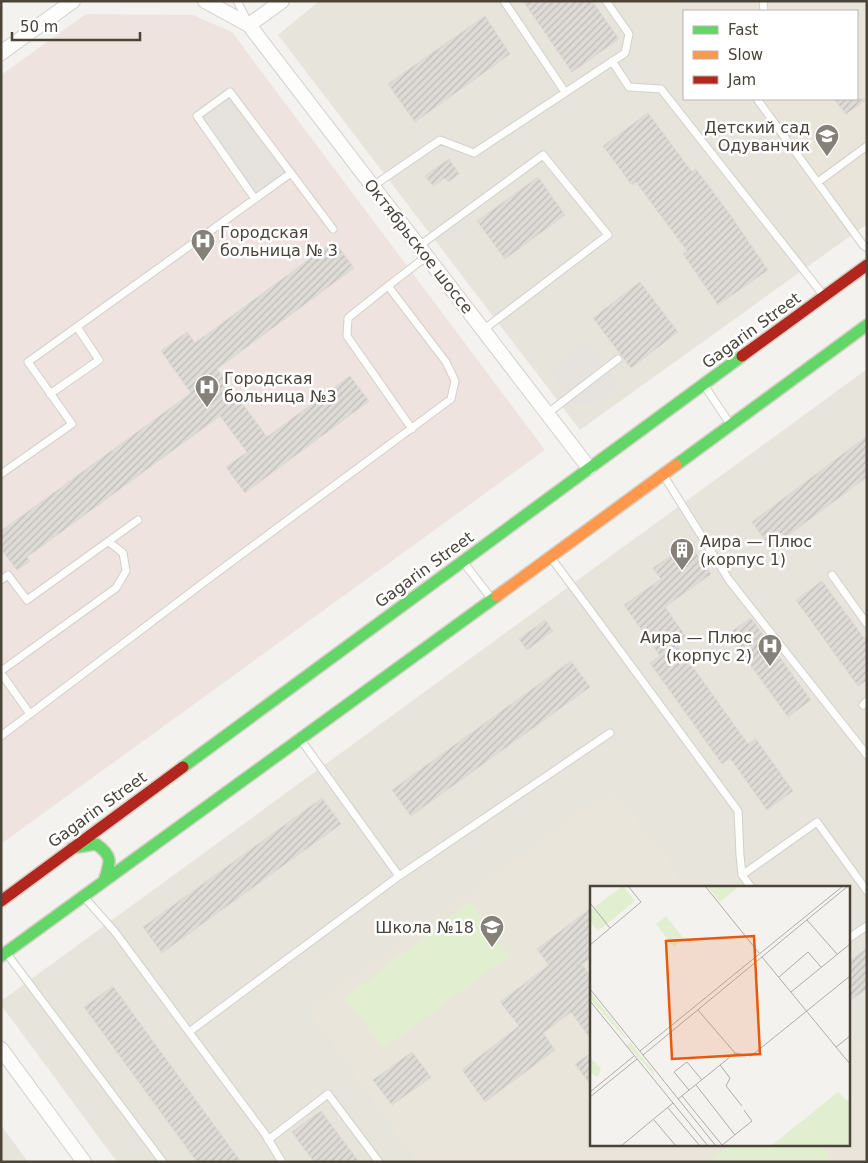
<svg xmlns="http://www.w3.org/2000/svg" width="868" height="1163" viewBox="0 0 868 1163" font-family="'DejaVu Sans',sans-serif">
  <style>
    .residential { fill: #e7e4dc; fill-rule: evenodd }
    .education { fill: #eae5da }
    .medical { fill: #eee3df }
    .garden { fill: #e1eecf }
    .parking { fill: #e6e3df }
    .building { fill: url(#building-hatch); stroke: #dcd9d4 }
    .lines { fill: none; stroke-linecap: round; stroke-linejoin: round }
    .lane-casing { stroke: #d2d0cb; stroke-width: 9 }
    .street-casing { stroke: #d2d0cb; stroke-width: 16 }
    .fast-casing { stroke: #d3cfc5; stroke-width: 14 }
    .slow-casing { stroke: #d3cfc5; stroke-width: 14 }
    .jam-casing { stroke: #d3cfc5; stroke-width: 14 }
    .lane { stroke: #fdfdfc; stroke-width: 7 }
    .street { stroke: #fdfdfc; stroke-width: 14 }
    .fast { stroke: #63d668; stroke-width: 11 }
    .slow { stroke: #ff974d; stroke-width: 11 }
    .jam { stroke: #b3261e; stroke-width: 11 }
    .labels { text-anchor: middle; stroke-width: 5; stroke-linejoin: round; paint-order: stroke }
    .poi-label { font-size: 16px; fill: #4b4439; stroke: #fff; text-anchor: end }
    .street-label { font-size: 16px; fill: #4b4439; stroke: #fff }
    .inset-road { fill: none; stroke: #b0aca6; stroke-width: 1 }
    .view { fill: #e8590c; fill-opacity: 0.15; stroke: #e8590c; stroke-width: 2.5 }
    .inset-edge { fill: none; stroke: #4b4439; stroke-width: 2.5 }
  </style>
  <defs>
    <pattern id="building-hatch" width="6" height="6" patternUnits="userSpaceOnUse" patternTransform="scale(1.25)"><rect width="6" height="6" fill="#dedbd6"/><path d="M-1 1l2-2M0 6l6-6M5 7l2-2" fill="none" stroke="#c0bdb8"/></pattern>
  </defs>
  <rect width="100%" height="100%" fill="#f4f2ee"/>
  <path class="residential" d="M319,1h548v223l-287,206 -302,-395zM684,11h173v88h-173z
    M867,369v793h-750l-116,-157v-4zM592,887h257v257h-257z
    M1,1125l27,37h-27z"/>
  <path class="education" d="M678,1h189v214l-25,17 -95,-133h110v-88h-172z
    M614,792l66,82 -15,13h-73v257h257v-101h11l7,4v115h-450l-109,-153 291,-211h8z"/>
  <path class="medical" d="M86,14l107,1 39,17 313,418 -544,394v-769z"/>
  <path class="garden" d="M471,902l38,54 -125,92 -40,-50z
    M731,1144h91l12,18h-127z"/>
  <path class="parking" d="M231,88l64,85 -40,30 -62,-87z
    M588,341l33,44 -23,17 -24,2 -25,-34z"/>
  <path class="building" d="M523,1h69l27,38 -47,33z
    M485,16l25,38 -95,68 -27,-38z
    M834,99h33l-21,15z
    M648,113l44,59 4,-3 35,47 37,54 -50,35 -35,-51 4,-3 -51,-69 -4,3 -29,-39z
    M449,159l10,15 -11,8 -3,-4 -12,8 -8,-10z
    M538,177l27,38 -60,44 -28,-38z
    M334,241l20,27 -137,101 50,68 83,-61 19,25 -124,92 -19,-26 21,-15 -27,-36 -193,141 3,4 -13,9 -16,-21v-18l190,-138 -30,-42 26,-19 8,11z
    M640,282l38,50 -47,36 -38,-50z
    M867,436v41l-96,71 -19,-26z
    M689,543l22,31 -46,33 22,31 -10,7 71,99 8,-5 37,52 -26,19 -37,-52 -8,6 -72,-101 10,-7 -36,-51 37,-26 -8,-11z
    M822,581l45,61v38l-9,6 -62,-86z
    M751,618l60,82 -23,17 -60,-83z
    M545,620l8,11 -26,19 -8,-11z
    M571,661l19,26 -179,129 -19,-26z
    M322,798l19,26 -179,129 -19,-26z
    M592,907v50l-10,7 10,14v63l-21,-29 -28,21 12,17 -70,52 -23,-32 57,-44 -19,-24 49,-37 -12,-16z
    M867,948v41l-18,12v-40z
    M113,986l128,176h-44l-113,-155z
    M412,1052l19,25 -39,28 -19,-25z
    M592,1052v35l-17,-23z
    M321,1111l38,51h-45l-22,-30z"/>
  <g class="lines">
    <defs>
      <path id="lane" d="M237,1l11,21
        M504,1l61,91
        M763,1l1,10
        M612,61l17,26 32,2 163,207
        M757,99l106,146 4,3
        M291,173l42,56
        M818,182l49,-36
        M373,186l67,-46 34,13 151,-100 4,-19 -23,-33
        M419,246l124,-91 65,80 -125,95
        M388,286l-40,32 -1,18 65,93
        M704,385l26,39
        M50,394l49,-34 -22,-33
        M548,413l70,-54
        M1,474l71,-50 -44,-62 263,-189 -61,-81 -33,24 58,83
        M664,476l65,104 138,175
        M552,559l41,55 145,197 2,44 2,20 9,12
        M464,563l27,35
        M832,575l35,49
        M1,580l7,-5 19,25 111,-80
        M1,671l115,-83 10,-17 -3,-18 -14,-11
        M1,673l29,41
        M863,705l4,-4
        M1,736l210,-159 240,-178 4,-18 -9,-19 -58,-76 39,-30
        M301,740l98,136
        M742,875l75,-53 50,69
        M85,898l30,34 74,100 210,-156 211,-143
        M849,938l18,-12
        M7,954l156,208
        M189,1032l76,102 17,28
        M268,1140l60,-46 51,68"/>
      <path id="street" d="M205,1l44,24 340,443
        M249,25l33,-24
        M1,53l72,-52
        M1,1049l83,113"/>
      <path id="fast" d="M676,465l191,-140
        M183,767l559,-411
        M72,848l24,-4c18,13 14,18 8,37
        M1,956l496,-360"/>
      <path id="slow" d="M497,596l179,-131"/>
      <path id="jam" d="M742,356l125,-91
        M1,901l182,-134"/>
    </defs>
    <use href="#lane" class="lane-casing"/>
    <use href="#street" class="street-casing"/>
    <use href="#fast" class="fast-casing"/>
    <use href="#slow" class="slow-casing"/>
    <use href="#jam" class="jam-casing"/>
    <use href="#lane" class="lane"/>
    <use href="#street" class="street"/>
    <use href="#fast" class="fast"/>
    <use href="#slow" class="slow"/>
    <use href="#jam" class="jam"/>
  </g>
  <defs>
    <symbol id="school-pin" viewBox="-11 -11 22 30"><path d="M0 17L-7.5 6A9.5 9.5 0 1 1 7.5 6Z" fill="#868178" stroke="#fff"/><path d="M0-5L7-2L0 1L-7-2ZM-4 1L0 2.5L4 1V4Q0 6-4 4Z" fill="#fff"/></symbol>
    <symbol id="hospital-pin" viewBox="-11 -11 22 30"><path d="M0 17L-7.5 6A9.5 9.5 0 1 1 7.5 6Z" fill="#868178" stroke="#fff"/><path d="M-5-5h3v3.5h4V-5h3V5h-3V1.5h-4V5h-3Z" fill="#fff"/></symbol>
    <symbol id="building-pin" viewBox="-11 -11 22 30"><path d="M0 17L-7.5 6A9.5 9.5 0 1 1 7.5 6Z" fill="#868178" stroke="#fff"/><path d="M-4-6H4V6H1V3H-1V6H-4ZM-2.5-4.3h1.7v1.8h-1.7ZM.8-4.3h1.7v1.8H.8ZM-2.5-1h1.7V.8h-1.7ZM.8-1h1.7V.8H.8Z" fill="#fff"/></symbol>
  </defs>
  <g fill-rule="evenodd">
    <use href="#school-pin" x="813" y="122" width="28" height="38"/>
    <use href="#hospital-pin" x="189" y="227" width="28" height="38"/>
    <use href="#hospital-pin" x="193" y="373" width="28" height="38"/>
    <use href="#building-pin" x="668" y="536" width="28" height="38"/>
    <use href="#hospital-pin" x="756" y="632" width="28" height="38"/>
    <use href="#school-pin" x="478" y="913" width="28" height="38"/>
  </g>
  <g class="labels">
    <g class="poi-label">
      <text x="810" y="133">Детский сад<tspan x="810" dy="18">Одуванчик</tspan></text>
      <text x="220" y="238" text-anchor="start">Городская<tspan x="220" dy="18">больница № 3</tspan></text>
      <text x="224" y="384" text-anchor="start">Городская<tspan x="224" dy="18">больница №3</tspan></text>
      <text x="700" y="547" text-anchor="start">Аира — Плюс<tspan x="700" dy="18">(корпус 1)</tspan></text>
      <text x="752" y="643">Аира — Плюс<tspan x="752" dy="18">(корпус 2)</tspan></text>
      <text x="474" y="933">Школа №18</text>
    </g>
    <g class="street-label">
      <text transform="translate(419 246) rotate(52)" y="6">Октябрьское шоссе</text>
      <text transform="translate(751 330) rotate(-36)" y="6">Gagarin Street</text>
      <text transform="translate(424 569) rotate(-36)" y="6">Gagarin Street</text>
      <text transform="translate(97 809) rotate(-36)" y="6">Gagarin Street</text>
    </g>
  </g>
  <g transform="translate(590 886)">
    <rect width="260" height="260" fill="#f4f2ee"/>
    <path d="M33,0l12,15 -37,30 -8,-10v-11zM144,0l2,3 -16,13 -12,-15zM0,106l36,45v2l-36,-40zM40,156l24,30v3l-27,-30zM248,206l9,9 3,-2v47h-79z" fill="#e1eecf"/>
    <path d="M249,207l8,9 3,-2v33l-7,13h-18l-20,-26z" fill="#e1eecf"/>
    <path d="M76,30l18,23 -10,8 -18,-23zM0,171l11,12 -3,8 -8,-4z" fill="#e1eecf"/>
    <path class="inset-road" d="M115,0l54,67M0,17l20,25M217,34l30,34M0,59l51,-43 -13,-16M172,71l88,107M189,91l29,-25 13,15M0,103l126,157M201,106l59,-48M0,115l118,145M108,124l37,43 16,3 99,-80M246,161l14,-11M50,165l203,-165M53,169l205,-169M130,179l10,13 -4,8 16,20M106,199l39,50M99,204l-15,-18 13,-10 15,18M0,206l44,-36M92,210l40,49M0,211l47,-38M88,213l57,-46M78,222l32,38M64,234l22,26M31,260l52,-43M131,260l31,-25 -8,-11"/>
    <path class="view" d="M164,50l6,118 -88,5 -6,-118z"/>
    <rect width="260" height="260" class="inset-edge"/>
  </g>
  <rect width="868" height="1163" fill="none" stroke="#4b4439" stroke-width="5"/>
  <rect x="683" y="10" width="175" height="90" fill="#ffffff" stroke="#b7b4b0"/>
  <rect x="693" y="26" width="25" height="8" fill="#63d668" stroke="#b7b4b0"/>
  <text x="728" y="35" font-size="15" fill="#4b4439">Fast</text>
  <rect x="693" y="51" width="25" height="8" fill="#ff974d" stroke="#b7b4b0"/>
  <text x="728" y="60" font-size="15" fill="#4b4439">Slow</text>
  <rect x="693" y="76" width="25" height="8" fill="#b3261e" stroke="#b7b4b0"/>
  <text x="728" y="85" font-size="15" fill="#4b4439">Jam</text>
  <path d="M12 32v8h128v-8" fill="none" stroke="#4b4439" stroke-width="2.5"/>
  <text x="20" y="32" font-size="15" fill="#4b4439" stroke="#ffffff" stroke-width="4" paint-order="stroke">50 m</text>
</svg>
